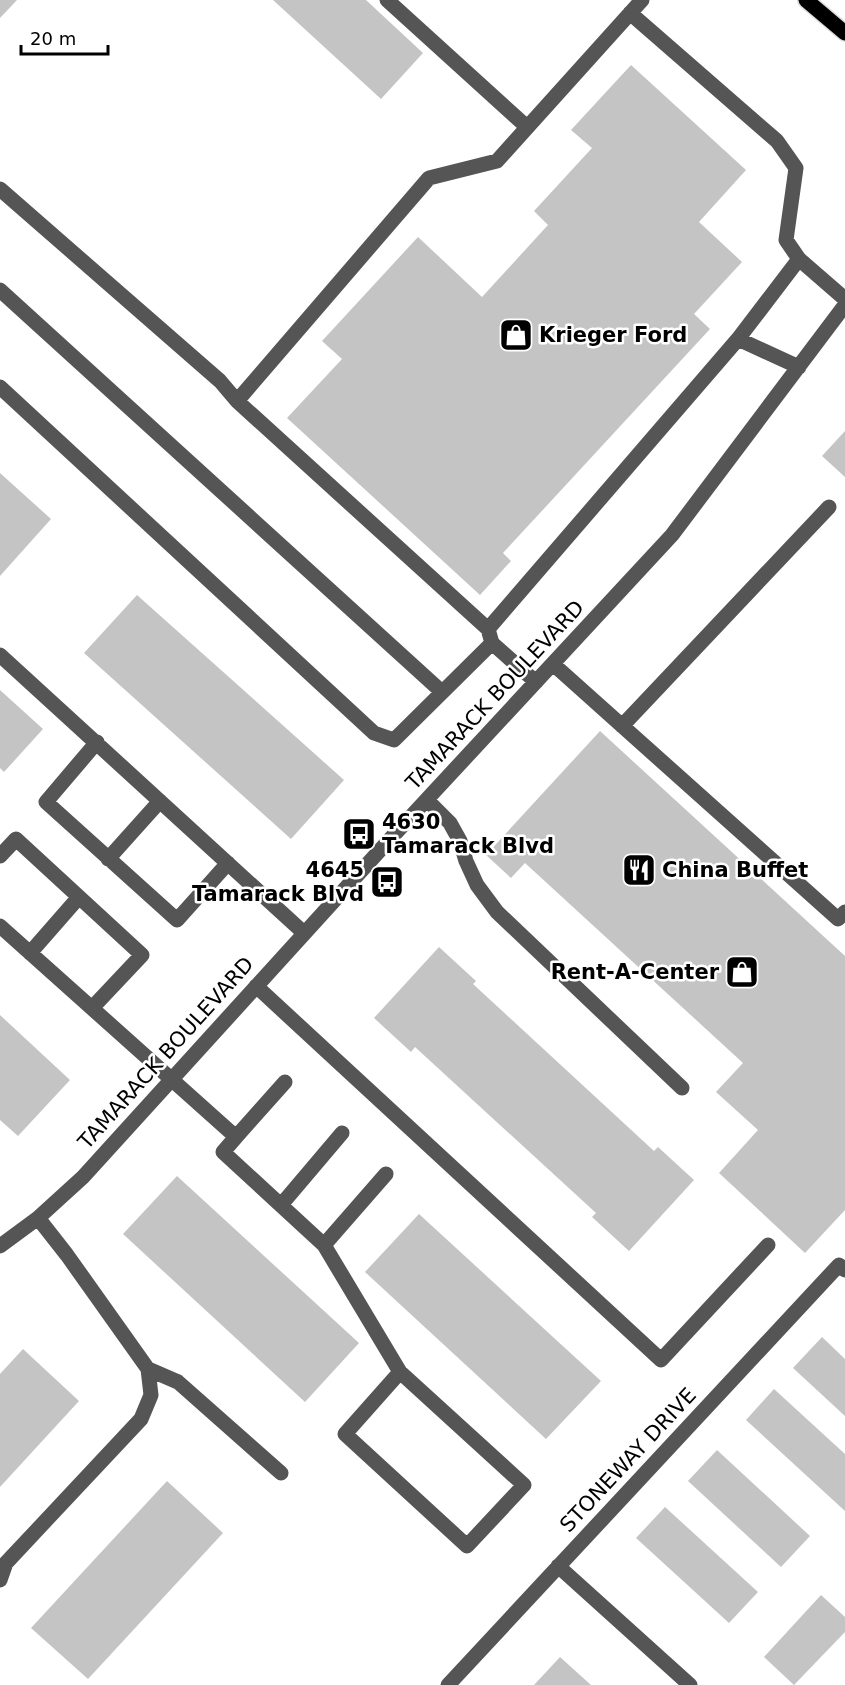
<svg xmlns="http://www.w3.org/2000/svg" width="845" height="1685" viewBox="0 0 845 1685" font-family="'DejaVu Sans',sans-serif">
  <style>
    .building { fill: #c4c4c4 }
    .lines { fill: none; stroke-linecap: round; stroke-linejoin: round }
    .major-casing { stroke: #dbdbdb; stroke-width: 18 }
    .minor { stroke: #555; stroke-width: 15 }
    .major { stroke: #000; stroke-width: 15 }
    .labels { text-anchor: middle; stroke-width: 5; stroke-linejoin: round; paint-order: stroke }
    .poi-label { font-size: 21px; font-weight: bold; fill: #000; stroke: #fff; text-anchor: start }
    .street-label { font-size: 21px; fill: #000; stroke: #fff }
  </style>
  <rect width="100%" height="100%" fill="#fff"/>
  <path class="building" d="M0,0h17l-17,18z
    M273,0h93l57,53 -42,46z
    M631,65l115,105 -47,52 43,40 -48,52 16,15 -207,224 8,8 -31,34 -193,-177 55,-59 -20,-18 96,-104 64,60 66,-72 -14,-14 58,-63 -21,-18z
    M845,431v46l-23,-21z
    M0,473l51,46 -51,57z
    M137,595l207,185 -53,59 -207,-186z
    M0,690l43,39 -39,43 -4,-4z
    M600,731l245,225v254l-40,43 -86,-80 39,-43 -42,-38 27,-29 -218,-200 -14,15 -25,-23z
    M439,947l37,34 -3,3 181,167 4,-4 36,33 -65,71 -37,-34 4,-4 -181,-166 -4,5 -37,-34z
    M0,1015l70,65 -52,56 -18,-16z
    M177,1176l182,167 -54,59 -182,-168z
    M419,1214l182,167 -55,58 -181,-167z
    M822,1337l23,22v57l-52,-48z
    M23,1349l56,52 -79,86v-113z
    M774,1389l71,65v57l-99,-91z
    M717,1450l93,86 -29,31 -93,-86z
    M167,1481l56,52 -135,146 -57,-51z
    M665,1507l93,85 -29,31 -93,-85z
    M821,1595l24,22v15l-51,53 -30,-28z
    M560,1657l31,28h-57z"/>
  <g class="lines">
    <defs>
      <path id="major" d="M806,0l39,33"/>
    </defs>
    <use href="#major" class="major-casing"/>
    <path class="minor" d="M387,0l140,127
      M630,13l147,128 19,27 -10,72 13,19
      M0,189l220,192 17,20 251,228 4,14 -98,97 -20,-7 -374,-346
      M0,290l442,402
      M738,339l61,-80 46,40
      M237,401l192,-223 68,-17 145,-161
      M488,629l250,-290 61,28
      M492,643l44,39
      M0,655l304,278
      M553,664l285,255 7,-7
      M622,726l207,-219
      M97,742l-51,60 131,118 51,-57
      M427,800l23,23 10,18 6,20 11,24 20,27 185,176
      M0,856l16,-17 126,116 -50,53
      M108,859l52,-58
      M0,926l236,211 -13,15 101,93 76,127 124,113 -57,61 -122,-112 55,-62
      M30,953l49,-56
      M256,986l405,374 107,-115
      M236,1137l49,-55
      M281,1205l61,-72
      M324,1245l62,-71
      M0,1246l38,-28 45,-41 309,-340 280,-302 173,-230
      M148,1369l30,13 103,91
      M558,1566l132,119
      M0,1580l6,-17 135,-144 10,-24 -3,-26 -81,-114 -29,-37
      M448,1685l391,-420 6,5"/>
    <use href="#major" class="major"/>
  </g>
  <defs>
    <symbol id="shop-square" viewBox="-11 -11 22 22"><rect x="-9" y="-9" width="18" height="18" rx="4" fill="#000" stroke="#fff"/><path d="M-5-2.5h2.3a2.7 3.5 0 0 1 5.4 0H5L5.5 6h-11ZM-1.5-2.5h3a1.5 2.3 0 0 0-3 0Z" fill="#fff"/></symbol>
    <symbol id="bus-square" viewBox="-11 -11 22 22"><rect x="-9" y="-9" width="18" height="18" rx="4" fill="#000" stroke="#fff"/><path d="M-5-6H5V4H4V6H2V4H-2V6H-4V4H-5ZM-3.5-4V0h7V-4ZM-3.5 1.2v1.5H-2V1.2ZM2 1.2v1.5H3.5V1.2Z" fill="#fff"/></symbol>
    <symbol id="restaurant-square" viewBox="-11 -11 22 22"><rect x="-9" y="-9" width="18" height="18" rx="4" fill="#000" stroke="#fff"/><path d="M-5-6h1v4h1v-4h1v4h1v-4h1v5L-1.5 .5V6h-2V.5L-5-1ZM5-6V6H3V1.5H1.5Q1.5-4 5-6Z" fill="#fff"/></symbol>
  </defs>
  <g fill-rule="evenodd">
    <use href="#shop-square" x="497" y="316" width="38" height="38"/>
    <use href="#bus-square" x="340" y="815" width="38" height="38"/>
    <use href="#restaurant-square" x="620" y="851" width="38" height="38"/>
    <use href="#bus-square" x="368" y="863" width="38" height="38"/>
    <use href="#shop-square" x="723" y="953" width="38" height="38"/>
  </g>
  <g class="labels">
    <g class="poi-label">
      <text x="539" y="342">Krieger Ford</text>
      <text x="382" y="829">4630<tspan x="382" dy="24">Tamarack Blvd</tspan></text>
      <text x="364" y="877" text-anchor="end">4645<tspan x="364" dy="24">Tamarack Blvd</tspan></text>
      <text x="662" y="877">China Buffet</text>
      <text x="719" y="979" text-anchor="end">Rent-A-Center</text>
    </g>
    <g class="street-label">
      <text transform="translate(495 695) rotate(-47)" y="7">TAMARACK BOULEVARD</text>
      <text transform="translate(166 1053) rotate(-48)" y="7">TAMARACK BOULEVARD</text>
      <text transform="translate(628 1460) rotate(-47)" y="7">STONEWAY DRIVE</text>
    </g>
  </g>
  <path d="M21 45v9h87v-9" fill="none" stroke="#000000" stroke-width="3"/>
  <text x="30" y="45" font-size="18" fill="#000000" stroke="#ffffff" stroke-width="4.5" paint-order="stroke">20 m</text>
</svg>
